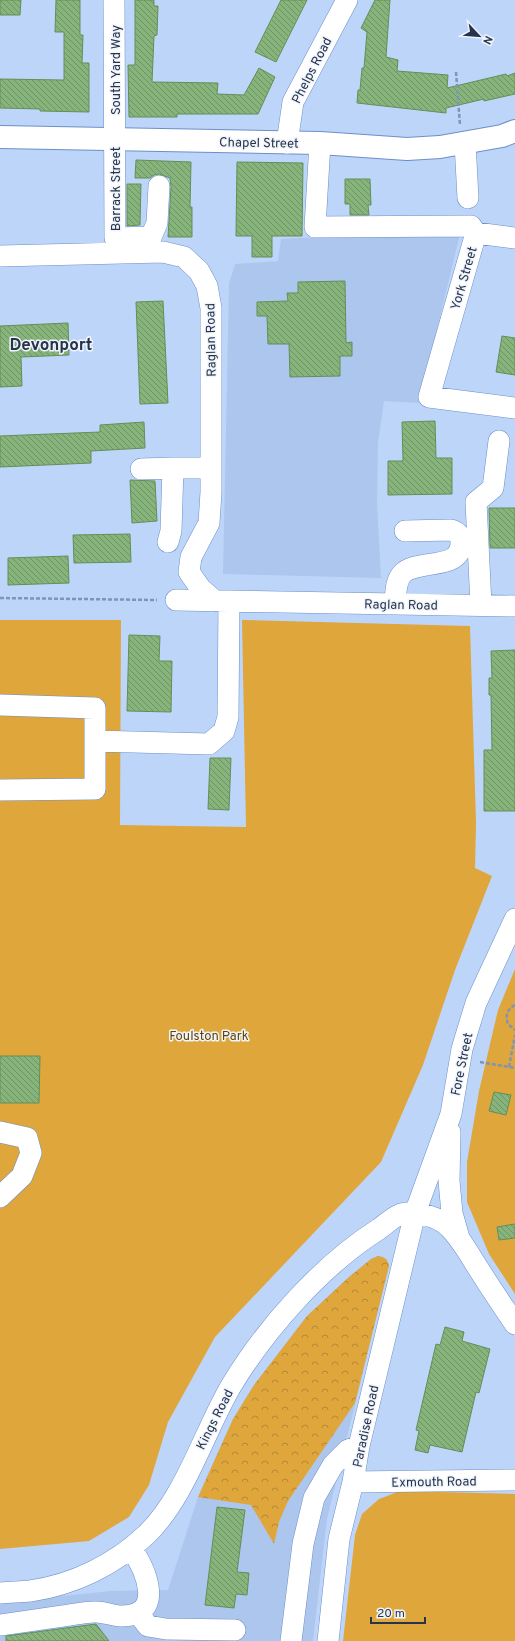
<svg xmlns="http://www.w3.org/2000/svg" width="515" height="1641" viewBox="0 0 515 1641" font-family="Overpass,sans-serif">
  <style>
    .built { fill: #adc6ee }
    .green { fill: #dfa63c }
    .forest { fill: url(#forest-crowns) }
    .building { fill: url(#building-back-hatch); stroke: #628f57 }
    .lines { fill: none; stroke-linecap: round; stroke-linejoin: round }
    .minor-casing { stroke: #6b8fc8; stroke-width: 22 }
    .major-casing { stroke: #6b8fc8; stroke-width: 24 }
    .path { stroke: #8094b3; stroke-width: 2.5; stroke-dasharray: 4 2; stroke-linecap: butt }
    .minor { stroke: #fff; stroke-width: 21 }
    .major { stroke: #fff; stroke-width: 22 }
    .labels { text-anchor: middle; stroke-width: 3; stroke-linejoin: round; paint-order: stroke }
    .street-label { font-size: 13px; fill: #25344c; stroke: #f1f5fb }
    .park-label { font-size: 13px; fill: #61440b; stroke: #f1f5fb }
    .district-label { font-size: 17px; font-weight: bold; fill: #25344c; stroke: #f1f5fb }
  </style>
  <defs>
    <pattern id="forest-crowns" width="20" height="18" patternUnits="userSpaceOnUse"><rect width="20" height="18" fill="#dfa63c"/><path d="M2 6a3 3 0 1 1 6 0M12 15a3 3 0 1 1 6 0" fill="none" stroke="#b58835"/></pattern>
    <pattern id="building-back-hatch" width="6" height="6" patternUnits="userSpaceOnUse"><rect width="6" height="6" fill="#86b47b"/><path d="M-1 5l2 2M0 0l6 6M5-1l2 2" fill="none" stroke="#6d9367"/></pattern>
  </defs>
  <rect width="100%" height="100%" fill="#bed5fa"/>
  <path class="built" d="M461,230l-42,173 -35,-2 -6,42 -1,60 4,75 -158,-4 6,-291 6,-19 43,-3 3,-22z
    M378,1256l6,1 4,4 1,5 -62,253 -14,122h-313v-38l110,-12 58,-1 30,-93 35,-78 21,-34 53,-69 42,-39 22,-18z"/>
  <path class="green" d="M0,620h121l-1,205 126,2 -4,-207 228,6 6,197 -1,45 17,8 -37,94 -32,95 -42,97 -166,175 -47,85 -19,63 -20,32 -40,24 -89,8z
    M515,969v325l-26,-40 -22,-52v-40l12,-71 19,-81z
    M400,1491l115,3v147h-172l12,-106 7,-21 17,-15z"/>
  <path class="forest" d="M378,1256c6,1 10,3 11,10l-34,137 -67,98 -9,21 -5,22 -23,-39 -53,-8 35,-78 21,-34 53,-69 42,-39 22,-18z"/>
  <path class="building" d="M0,0h21l-1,15h-20z
    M56,0h24v35h3l-1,28h7v49l-49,-1v-2l-40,-1v-29l64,1v-48h-9z
    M135,0h19v6h4l-1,29 -3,1 -2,46 66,1 -1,11 27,1 15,-27 16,9 -17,37h-81v3h-48l-1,-52h7z
    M281,0h26l-31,62 -21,-10z
    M375,0h15l-4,57 12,3 -1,11 51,4 -1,13 59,-14 1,2 8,-3v21l-31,7v-2l-38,9v5l-89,-10 1,-13h2l2,-22h2l3,-36 -6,-4z
    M136,160l55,2 -1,45h2v30h-24l3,-50 -1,-9 -11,-4 -5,1 -4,3h-15z
    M237,162l66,1 -1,73h-30v21h-20v-21h-16z
    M345,179h25l1,26h-3l1,10h-19v-11h-5z
    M127,184h14l-1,41 -13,1z
    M345,281l1,62 6,-1v14h-12v20l-50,1 -1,-33h-21l-1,-28h-10v-14l31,-1 -1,-8h11v-11z
    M163,301l5,102 -28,1 -4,-102z
    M68,323l1,32 -48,2 1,29 -22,1v-61z
    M502,336l13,2v37l-19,-3z
    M435,421l1,37h16v36l-64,1v-34h15l-1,-39z
    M144,422l1,26 -54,3v12l-91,4v-31l100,-4v-7z
    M130,480l25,1 2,40 -25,2z
    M489,508h26v40h-25z
    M130,534l1,28 -57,1 -1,-28z
    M68,556l1,27 -61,2v-27z
    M129,635l31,1 -1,25h13l-1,51 -44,-1z
    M515,650v161h-31v-61h8l-1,-55h-2v-17h3l-1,-27z
    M210,758h21l-2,52 -21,-1z
    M0,1056h40l-1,47h-39z
    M494,1092l17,3 -5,20 -17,-4z
    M515,1224v14l-16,2 -2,-13z
    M445,1327l19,5 -2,9 28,8 -11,44 -3,-1 -14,60 -32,-7 -2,8 -13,-3 4,-19 -3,-1 20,-86 4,1z
    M217,1507l28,3 -8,62 12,1 -2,22 -11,-1 -2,14 -29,-3z
    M96,1624l13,17h-103v-5z"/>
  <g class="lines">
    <defs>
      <path id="minor" d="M114,0l1,238 36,-1 6,-14 2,-37
        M287,143l6,-41 54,-102
        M320,143l-5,84 156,-1 5,7 -47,164 86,11
        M465,143l3,55
        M476,233l39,5
        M0,256l163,-4 21,5 15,14 8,15 4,22v184l-2,31 -18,34 -2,15 12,17 14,12
        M141,469l32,-1
        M168,542l3,-11 2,-63h38
        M176,600l339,6
        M395,604c1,-10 0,-22 7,-30 15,-16 61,-2 59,-33 -1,-7 -4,-9 -10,-11l-46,1
        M481,605l-5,-103 17,-14 6,-47
        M0,705l95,3v81l-95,1
        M95,741l114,3 15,-13 4,-14 1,-116
        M0,1132l27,6 4,15 -9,23 -22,21
        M450,1132l-1,49 3,32 7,25
        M353,1482l162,-2
        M0,1593c10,-1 20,-1 30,-2 43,-6 84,-26 116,-56 39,-37 58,-103 85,-149 35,-58 91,-121 148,-157 7,-5 14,-12 22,-15 12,-4 33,2 43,9 13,9 25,31 34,45 12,19 24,37 37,56
        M138,1613l10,13 18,3 69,1
        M0,1625c21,-3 42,-6 63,-9 10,-1 21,-4 31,-4 9,-1 18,4 27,4 45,0 25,-46 10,-68
        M291,1641l12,-97 11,-46 19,-33 15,-15 11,-4
        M328,1641l11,-102 14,-57 6,-36 56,-233 36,-99 11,-65 14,-46 39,-84"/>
      <path id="major" d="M0,137l320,6 87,6 33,-2 62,-11 13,-5"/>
    </defs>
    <use href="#minor" class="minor-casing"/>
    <use href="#major" class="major-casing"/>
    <path class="path" d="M456,72l4,53
      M0,598l157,2
      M515,1005c-8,4 -10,11 -7,19l7,6
      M480,1062l35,6
      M509,1067l6,-32"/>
    <use href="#minor" class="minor"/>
    <use href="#major" class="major"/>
  </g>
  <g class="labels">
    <g class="street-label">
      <text transform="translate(115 70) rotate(-90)" y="5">South Yard Way</text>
      <text transform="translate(311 70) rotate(-63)" y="5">Phelps Road</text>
      <text transform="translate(259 142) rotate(1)" y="5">Chapel Street</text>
      <text transform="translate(115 189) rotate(-90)" y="5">Barrack Street</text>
      <text transform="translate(463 278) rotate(-74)" y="5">York Street</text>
      <text transform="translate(210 340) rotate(-91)" y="5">Raglan Road</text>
      <text transform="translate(401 604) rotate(1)" y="5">Raglan Road</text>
      <text transform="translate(461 1064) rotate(-78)" y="5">Fore Street</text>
      <text transform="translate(214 1419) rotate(-63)" y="5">Kings Road</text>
      <text transform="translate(365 1426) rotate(-78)" y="5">Paradise Road</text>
      <text transform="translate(434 1481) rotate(-1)" y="5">Exmouth Road</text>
    </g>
    <g class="park-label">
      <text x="209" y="1040">Foulston Park</text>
    </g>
    <g class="district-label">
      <text x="51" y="350">Devonport</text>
    </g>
  </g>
  <g transform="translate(479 36) rotate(116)" stroke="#f1f5fb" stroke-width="3" paint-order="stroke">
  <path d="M0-3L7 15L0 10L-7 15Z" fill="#25344c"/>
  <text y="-6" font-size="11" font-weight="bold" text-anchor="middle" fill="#25344c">N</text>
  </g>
  <path d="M371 1617v6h54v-6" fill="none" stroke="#25344c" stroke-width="2"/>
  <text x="377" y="1617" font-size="12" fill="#25344c" stroke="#f1f5fb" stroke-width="3" paint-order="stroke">20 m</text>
</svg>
